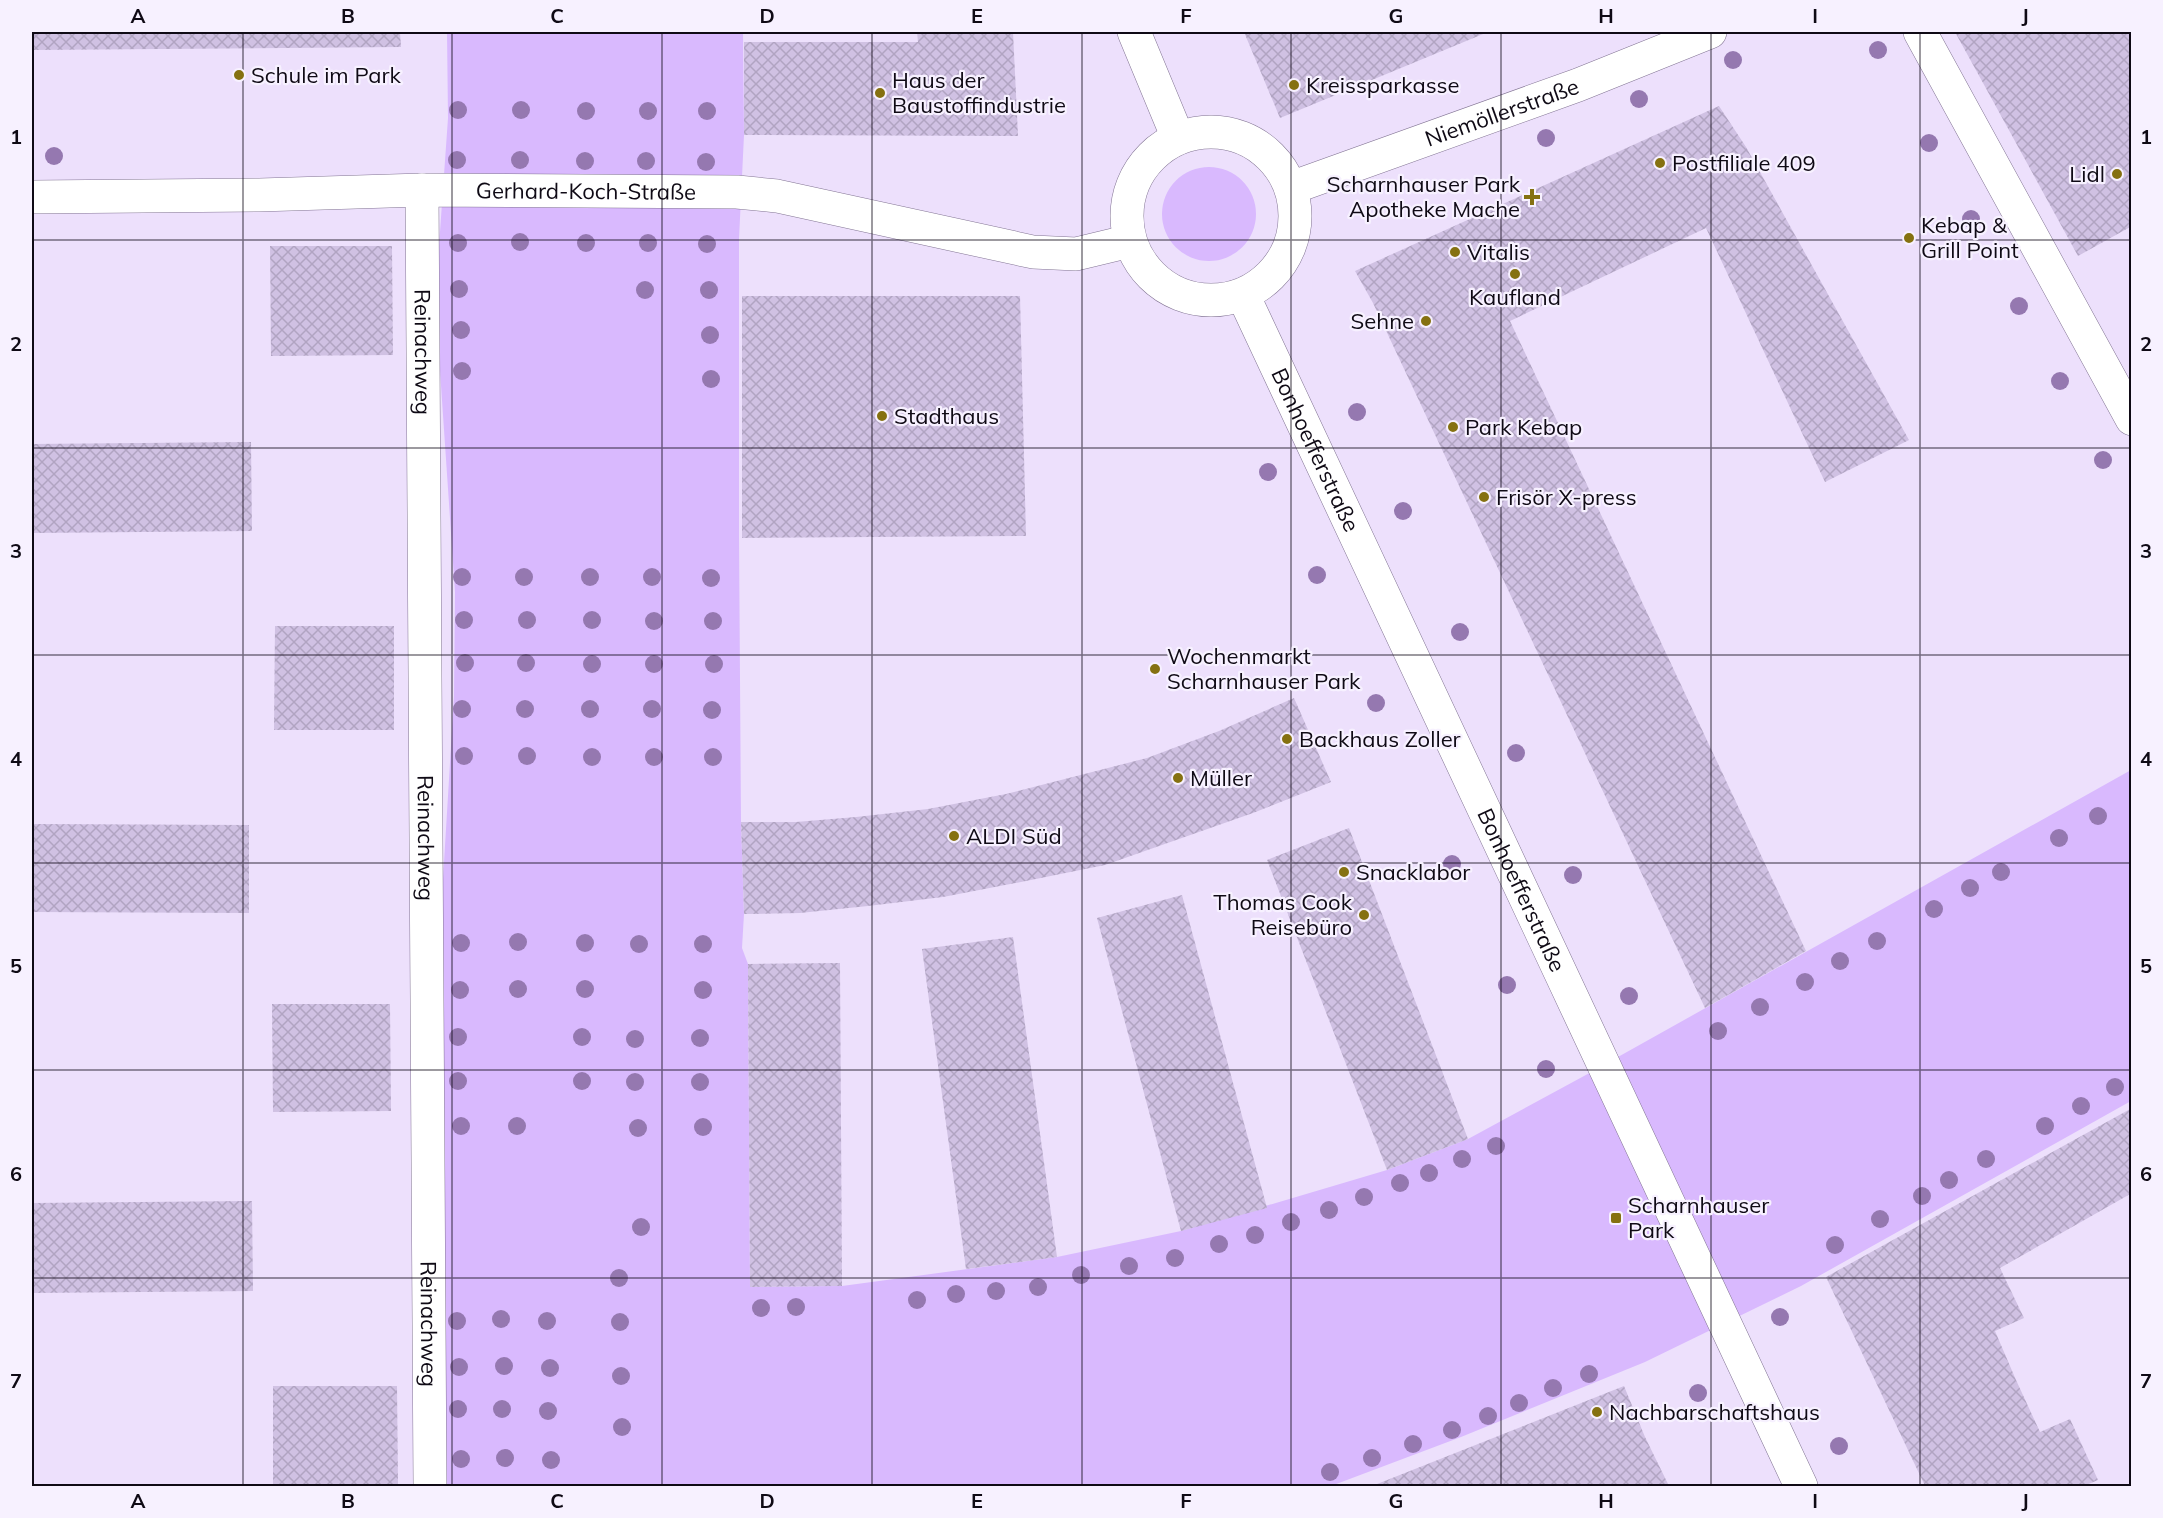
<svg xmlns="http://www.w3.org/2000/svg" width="2163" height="1518" viewBox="0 0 2163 1518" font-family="Mulish,sans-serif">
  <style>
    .grass { fill: #d9b9fe }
    .building { fill: url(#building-cross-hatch) }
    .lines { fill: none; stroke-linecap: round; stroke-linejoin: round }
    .street-casing { stroke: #837594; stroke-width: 34 }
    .secondary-casing { stroke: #837594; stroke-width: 34 }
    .street { stroke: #fff; stroke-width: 33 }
    .secondary { stroke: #fff; stroke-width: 33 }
    .tree { fill: #9578b0 }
    .grid { fill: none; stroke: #0f0a15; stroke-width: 1.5; stroke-opacity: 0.55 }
    .poi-dot { fill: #857111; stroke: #f7f1ff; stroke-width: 2 }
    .labels { text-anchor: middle; stroke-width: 4.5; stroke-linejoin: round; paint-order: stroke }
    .poi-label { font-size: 22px; fill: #0f0a15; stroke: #f7f1ff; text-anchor: start }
    .street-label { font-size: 22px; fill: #0f0a15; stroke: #f7f1ff }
    .neatline { fill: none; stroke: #0f0a15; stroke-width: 2 }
    .grid-label { font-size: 20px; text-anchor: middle; font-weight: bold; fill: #0f0a15 }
  </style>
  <defs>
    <pattern id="building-cross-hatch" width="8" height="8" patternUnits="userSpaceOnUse" patternTransform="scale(1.5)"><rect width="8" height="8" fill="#d0c1e3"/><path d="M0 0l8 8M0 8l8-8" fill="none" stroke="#b1a4c2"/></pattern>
  </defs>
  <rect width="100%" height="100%" fill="#ede0fc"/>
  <path class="grass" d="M447,32h296l1,103 -5,104v297l2,286 3,92 -2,34 6,16 2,323 92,-1 215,-29 124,-26 206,-61 81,-31 116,-63 547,-306v331l-330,185 -156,76 -184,75 -130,49h-890l-4,-507 17,-283 1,-104 -16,-236v-110l9,-128z
    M1162 214a47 47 0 1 1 94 0a47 47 0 1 1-94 0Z"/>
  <path class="building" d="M32,32h368l1,15 -369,3z
    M917,32h96l5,104 -274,-1v-93h174z
    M1244,32h244l-208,86z
    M1955,32h177v194l-54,30z
    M1719,106l27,41 163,293 -84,42 -119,-254 -196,93 296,630 -101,57 -332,-705 -18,-32z
    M270,246h122l1,109 -122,1z
    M742,296h278l6,240 -284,2z
    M251,442l1,89 -220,2v-89z
    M275,626h119v104h-120z
    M1294,698l37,84 -78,31 -148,52 -84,17 -78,15 -75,9 -68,7 -56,1 -3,-92h55l60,-5 72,-8 78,-15 141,-36 72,-27z
    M32,824l217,1v88l-217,-1z
    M1349,828l119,311 -81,31 -120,-310z
    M1182,895l85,313 -86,23 -84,-313z
    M1013,937l44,320 -91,12 -44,-320z
    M840,963l2,323 -92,1 -2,-323z
    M272,1004h118l1,107 -118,1z
    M2132,1108v85l-132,75 24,50 -29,13 21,49 24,52 30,-13 28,61 -14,6h-159l-99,-209z
    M252,1201l1,90 -221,2v-90z
    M273,1386h124l1,100h-125z
    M1624,1386l21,51 24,49h-297z"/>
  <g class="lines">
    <defs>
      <g id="street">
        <path d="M1920,32l212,387"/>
        <path id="s1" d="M422,190l8,1296"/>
        <path id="s2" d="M32,197l227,-2 163,-5 315,2 40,4 256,56 43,2 54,-13"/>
      </g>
      <g id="secondary">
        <path d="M1134,32l44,106"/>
        <circle cx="1211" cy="216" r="84"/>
        <path id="s3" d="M1291,188l287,-103 132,-53"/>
        <path id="s4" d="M1243,295l558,1191"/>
      </g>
    </defs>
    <use href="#street" class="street-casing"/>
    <use href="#secondary" class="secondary-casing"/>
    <use href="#street" class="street"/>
    <use href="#secondary" class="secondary"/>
  </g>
  <g class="tree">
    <circle cx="1878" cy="50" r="9"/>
    <circle cx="1733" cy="60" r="9"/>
    <circle cx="1639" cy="99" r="9"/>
    <circle cx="458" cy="110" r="9"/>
    <circle cx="521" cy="110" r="9"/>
    <circle cx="586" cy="111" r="9"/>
    <circle cx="648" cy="111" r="9"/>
    <circle cx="707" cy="111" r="9"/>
    <circle cx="1546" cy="138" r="9"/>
    <circle cx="1929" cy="143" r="9"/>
    <circle cx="54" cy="156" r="9"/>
    <circle cx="457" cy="160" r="9"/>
    <circle cx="520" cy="160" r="9"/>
    <circle cx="585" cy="161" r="9"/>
    <circle cx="646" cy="161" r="9"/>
    <circle cx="706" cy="162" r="9"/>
    <circle cx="1971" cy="219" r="9"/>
    <circle cx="520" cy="242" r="9"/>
    <circle cx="458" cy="243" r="9"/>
    <circle cx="586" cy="243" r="9"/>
    <circle cx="648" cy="243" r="9"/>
    <circle cx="707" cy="244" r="9"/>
    <circle cx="459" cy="289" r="9"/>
    <circle cx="645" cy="290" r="9"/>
    <circle cx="709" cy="290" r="9"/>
    <circle cx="2019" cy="306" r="9"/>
    <circle cx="461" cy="330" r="9"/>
    <circle cx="710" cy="335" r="9"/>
    <circle cx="462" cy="371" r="9"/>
    <circle cx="711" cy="379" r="9"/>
    <circle cx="2060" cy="381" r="9"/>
    <circle cx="1357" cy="412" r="9"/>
    <circle cx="2103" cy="460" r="9"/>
    <circle cx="1268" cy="472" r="9"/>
    <circle cx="1403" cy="511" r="9"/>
    <circle cx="1317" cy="575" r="9"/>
    <circle cx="462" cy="577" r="9"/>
    <circle cx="524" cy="577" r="9"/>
    <circle cx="590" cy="577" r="9"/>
    <circle cx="652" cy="577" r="9"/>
    <circle cx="711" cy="578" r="9"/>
    <circle cx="464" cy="620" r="9"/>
    <circle cx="527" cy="620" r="9"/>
    <circle cx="592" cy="620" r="9"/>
    <circle cx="654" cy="621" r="9"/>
    <circle cx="713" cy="621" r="9"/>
    <circle cx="1460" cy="632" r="9"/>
    <circle cx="465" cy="663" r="9"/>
    <circle cx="526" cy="663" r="9"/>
    <circle cx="592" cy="664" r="9"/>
    <circle cx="654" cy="664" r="9"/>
    <circle cx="714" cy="664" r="9"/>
    <circle cx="1376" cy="703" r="9"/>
    <circle cx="462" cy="709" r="9"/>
    <circle cx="525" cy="709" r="9"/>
    <circle cx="590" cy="709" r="9"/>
    <circle cx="652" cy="709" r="9"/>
    <circle cx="712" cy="710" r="9"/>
    <circle cx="1516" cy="753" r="9"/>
    <circle cx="464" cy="756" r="9"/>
    <circle cx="527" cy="756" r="9"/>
    <circle cx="592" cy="757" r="9"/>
    <circle cx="654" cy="757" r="9"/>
    <circle cx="713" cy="757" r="9"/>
    <circle cx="2098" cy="816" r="9"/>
    <circle cx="2059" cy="838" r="9"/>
    <circle cx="1452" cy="864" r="9"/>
    <circle cx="2001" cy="872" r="9"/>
    <circle cx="1573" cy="875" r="9"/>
    <circle cx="1970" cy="888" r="9"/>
    <circle cx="1934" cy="909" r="9"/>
    <circle cx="1877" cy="941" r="9"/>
    <circle cx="518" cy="942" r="9"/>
    <circle cx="461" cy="943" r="9"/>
    <circle cx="585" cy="943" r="9"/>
    <circle cx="639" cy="944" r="9"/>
    <circle cx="703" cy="944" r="9"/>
    <circle cx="1840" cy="961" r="9"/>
    <circle cx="1805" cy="982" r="9"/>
    <circle cx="1507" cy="985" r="9"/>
    <circle cx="518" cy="989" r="9"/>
    <circle cx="585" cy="989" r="9"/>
    <circle cx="460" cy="990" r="9"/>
    <circle cx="703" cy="990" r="9"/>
    <circle cx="1629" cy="996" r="9"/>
    <circle cx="1760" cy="1007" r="9"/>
    <circle cx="1718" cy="1031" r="9"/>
    <circle cx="458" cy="1037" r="9"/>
    <circle cx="582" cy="1037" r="9"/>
    <circle cx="700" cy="1038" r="9"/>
    <circle cx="635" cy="1039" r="9"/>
    <circle cx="1546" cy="1069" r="9"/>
    <circle cx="458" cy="1081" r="9"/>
    <circle cx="582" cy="1081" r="9"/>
    <circle cx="635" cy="1082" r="9"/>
    <circle cx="700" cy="1082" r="9"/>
    <circle cx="2115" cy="1087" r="9"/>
    <circle cx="2081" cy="1106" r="9"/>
    <circle cx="461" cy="1126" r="9"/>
    <circle cx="517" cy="1126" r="9"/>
    <circle cx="2045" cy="1126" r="9"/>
    <circle cx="703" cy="1127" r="9"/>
    <circle cx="638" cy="1128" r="9"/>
    <circle cx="1496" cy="1146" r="9"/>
    <circle cx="1462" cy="1159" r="9"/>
    <circle cx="1986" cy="1159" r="9"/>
    <circle cx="1429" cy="1173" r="9"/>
    <circle cx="1949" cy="1180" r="9"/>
    <circle cx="1400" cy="1183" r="9"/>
    <circle cx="1922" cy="1196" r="9"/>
    <circle cx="1364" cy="1197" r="9"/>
    <circle cx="1329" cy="1210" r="9"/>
    <circle cx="1880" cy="1219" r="9"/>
    <circle cx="1291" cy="1222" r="9"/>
    <circle cx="641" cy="1227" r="9"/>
    <circle cx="1255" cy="1235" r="9"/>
    <circle cx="1219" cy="1244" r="9"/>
    <circle cx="1835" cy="1245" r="9"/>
    <circle cx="1175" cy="1258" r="9"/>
    <circle cx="1129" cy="1266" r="9"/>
    <circle cx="1081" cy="1275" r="9"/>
    <circle cx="619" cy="1278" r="9"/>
    <circle cx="1038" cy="1287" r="9"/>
    <circle cx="996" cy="1291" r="9"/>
    <circle cx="956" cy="1294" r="9"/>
    <circle cx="917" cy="1300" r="9"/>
    <circle cx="796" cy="1307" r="9"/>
    <circle cx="761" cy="1308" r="9"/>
    <circle cx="1780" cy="1317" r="9"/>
    <circle cx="501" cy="1319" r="9"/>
    <circle cx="457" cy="1321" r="9"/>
    <circle cx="547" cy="1321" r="9"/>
    <circle cx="620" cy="1322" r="9"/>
    <circle cx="504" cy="1366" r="9"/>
    <circle cx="459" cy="1367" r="9"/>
    <circle cx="550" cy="1368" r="9"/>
    <circle cx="1589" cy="1374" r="9"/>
    <circle cx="621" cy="1376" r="9"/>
    <circle cx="1553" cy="1388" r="9"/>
    <circle cx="1698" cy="1393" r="9"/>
    <circle cx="1519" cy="1403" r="9"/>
    <circle cx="458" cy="1409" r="9"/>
    <circle cx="502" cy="1409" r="9"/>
    <circle cx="548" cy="1411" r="9"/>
    <circle cx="1488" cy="1416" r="9"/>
    <circle cx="622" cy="1427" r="9"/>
    <circle cx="1452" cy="1430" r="9"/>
    <circle cx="1413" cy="1444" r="9"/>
    <circle cx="1839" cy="1446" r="9"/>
    <circle cx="505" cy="1458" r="9"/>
    <circle cx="1372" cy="1458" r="9"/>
    <circle cx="461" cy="1459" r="9"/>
    <circle cx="551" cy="1460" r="9"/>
    <circle cx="1330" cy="1472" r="9"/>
  </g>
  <path class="grid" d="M243,32v1454M452,32v1454M662,32v1454M872,32v1454M1082,32v1454M1291,32v1454M1501,32v1454M1711,32v1454M1920,32v1454M32,240h2100M32,448h2100M32,655h2100M32,863h2100M32,1070h2100M32,1278h2100"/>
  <g class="poi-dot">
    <circle cx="239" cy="75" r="6"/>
    <circle cx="1294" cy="85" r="6"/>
    <circle cx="880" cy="93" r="6"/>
    <circle cx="1660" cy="163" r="6"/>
    <circle cx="2117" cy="174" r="6"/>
    <path d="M1529 188h6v6h6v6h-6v6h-6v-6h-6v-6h6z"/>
    <circle cx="1909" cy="238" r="6"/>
    <circle cx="1455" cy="252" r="6"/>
    <circle cx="1515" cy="274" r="6"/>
    <circle cx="1426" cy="321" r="6"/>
    <circle cx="882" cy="416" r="6"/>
    <circle cx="1453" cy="427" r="6"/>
    <circle cx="1484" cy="497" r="6"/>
    <circle cx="1155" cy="669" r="6"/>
    <circle cx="1287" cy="739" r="6"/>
    <circle cx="1178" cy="778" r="6"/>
    <circle cx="954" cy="836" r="6"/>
    <circle cx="1344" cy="872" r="6"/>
    <circle cx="1364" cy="915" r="6"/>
    <rect x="1610" y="1212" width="12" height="12" rx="3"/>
    <circle cx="1597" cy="1412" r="6"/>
  </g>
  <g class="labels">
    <g class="poi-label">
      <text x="251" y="83">Schule im Park</text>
      <text x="892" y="88">Haus der<tspan x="892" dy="25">Baustoffindustrie</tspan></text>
      <text x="1306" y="93">Kreissparkasse</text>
      <text x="1672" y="171">Postfiliale 409</text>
      <text x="2105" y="182" text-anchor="end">Lidl</text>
      <text x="1520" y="192" text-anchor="end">Scharnhauser Park<tspan x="1520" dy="25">Apotheke Mache</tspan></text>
      <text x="1921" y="233">Kebap &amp;<tspan x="1921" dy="25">Grill Point</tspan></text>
      <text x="1467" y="260">Vitalis</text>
      <text x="1515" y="305" text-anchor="middle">Kaufland</text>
      <text x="1414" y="329" text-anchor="end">Sehne</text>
      <text x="894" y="424">Stadthaus</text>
      <text x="1465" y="435">Park Kebap</text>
      <text x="1496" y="505">Frisör X-press</text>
      <text x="1167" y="664">Wochenmarkt<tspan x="1167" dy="25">Scharnhauser Park</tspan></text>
      <text x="1299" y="747">Backhaus Zoller</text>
      <text x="1190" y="786">Müller</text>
      <text x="966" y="844">ALDI Süd</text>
      <text x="1356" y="880">Snacklabor</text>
      <text x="1352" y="910" text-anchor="end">Thomas Cook<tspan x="1352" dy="25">Reisebüro</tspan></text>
      <text x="1628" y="1213">Scharnhauser<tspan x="1628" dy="25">Park</tspan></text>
      <text x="1609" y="1420">Nachbarschaftshaus</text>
    </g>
    <g class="street-label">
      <text dy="8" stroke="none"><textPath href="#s3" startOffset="224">Niemöllerstraße</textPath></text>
      <text dy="8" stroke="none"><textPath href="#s2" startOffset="554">Gerhard-Koch-Straße</textPath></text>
      <text dy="8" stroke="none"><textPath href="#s1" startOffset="162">Reinachweg</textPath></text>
      <text dy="8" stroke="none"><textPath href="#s4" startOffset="171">Bonhoefferstraße</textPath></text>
      <text dy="8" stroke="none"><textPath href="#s1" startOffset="648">Reinachweg</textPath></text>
      <text dy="8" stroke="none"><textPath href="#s4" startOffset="657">Bonhoefferstraße</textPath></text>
      <text dy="8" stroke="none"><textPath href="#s1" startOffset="1134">Reinachweg</textPath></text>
    </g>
  </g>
  <rect width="2163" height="1518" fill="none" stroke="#f7f1ff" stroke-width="66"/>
  <rect x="33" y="33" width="2097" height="1452" class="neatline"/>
  <g class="grid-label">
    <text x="138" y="23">A</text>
    <text x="348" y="23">B</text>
    <text x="557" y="23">C</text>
    <text x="767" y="23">D</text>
    <text x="977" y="23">E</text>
    <text x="1186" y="23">F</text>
    <text x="1396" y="23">G</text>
    <text x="1606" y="23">H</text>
    <text x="1815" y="23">I</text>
    <text x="2025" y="23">J</text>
    <text x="16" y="144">1</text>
    <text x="2146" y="144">1</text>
    <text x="16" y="351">2</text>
    <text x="2146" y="351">2</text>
    <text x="16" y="558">3</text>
    <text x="2146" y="558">3</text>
    <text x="16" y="766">4</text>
    <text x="2146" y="766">4</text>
    <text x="16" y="973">5</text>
    <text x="2146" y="973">5</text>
    <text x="16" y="1181">6</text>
    <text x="2146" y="1181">6</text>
    <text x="16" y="1388">7</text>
    <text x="2146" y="1388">7</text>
    <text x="138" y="1508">A</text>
    <text x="348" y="1508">B</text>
    <text x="557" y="1508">C</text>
    <text x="767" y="1508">D</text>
    <text x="977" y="1508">E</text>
    <text x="1186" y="1508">F</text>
    <text x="1396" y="1508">G</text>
    <text x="1606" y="1508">H</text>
    <text x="1815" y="1508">I</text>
    <text x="2025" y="1508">J</text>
  </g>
</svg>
